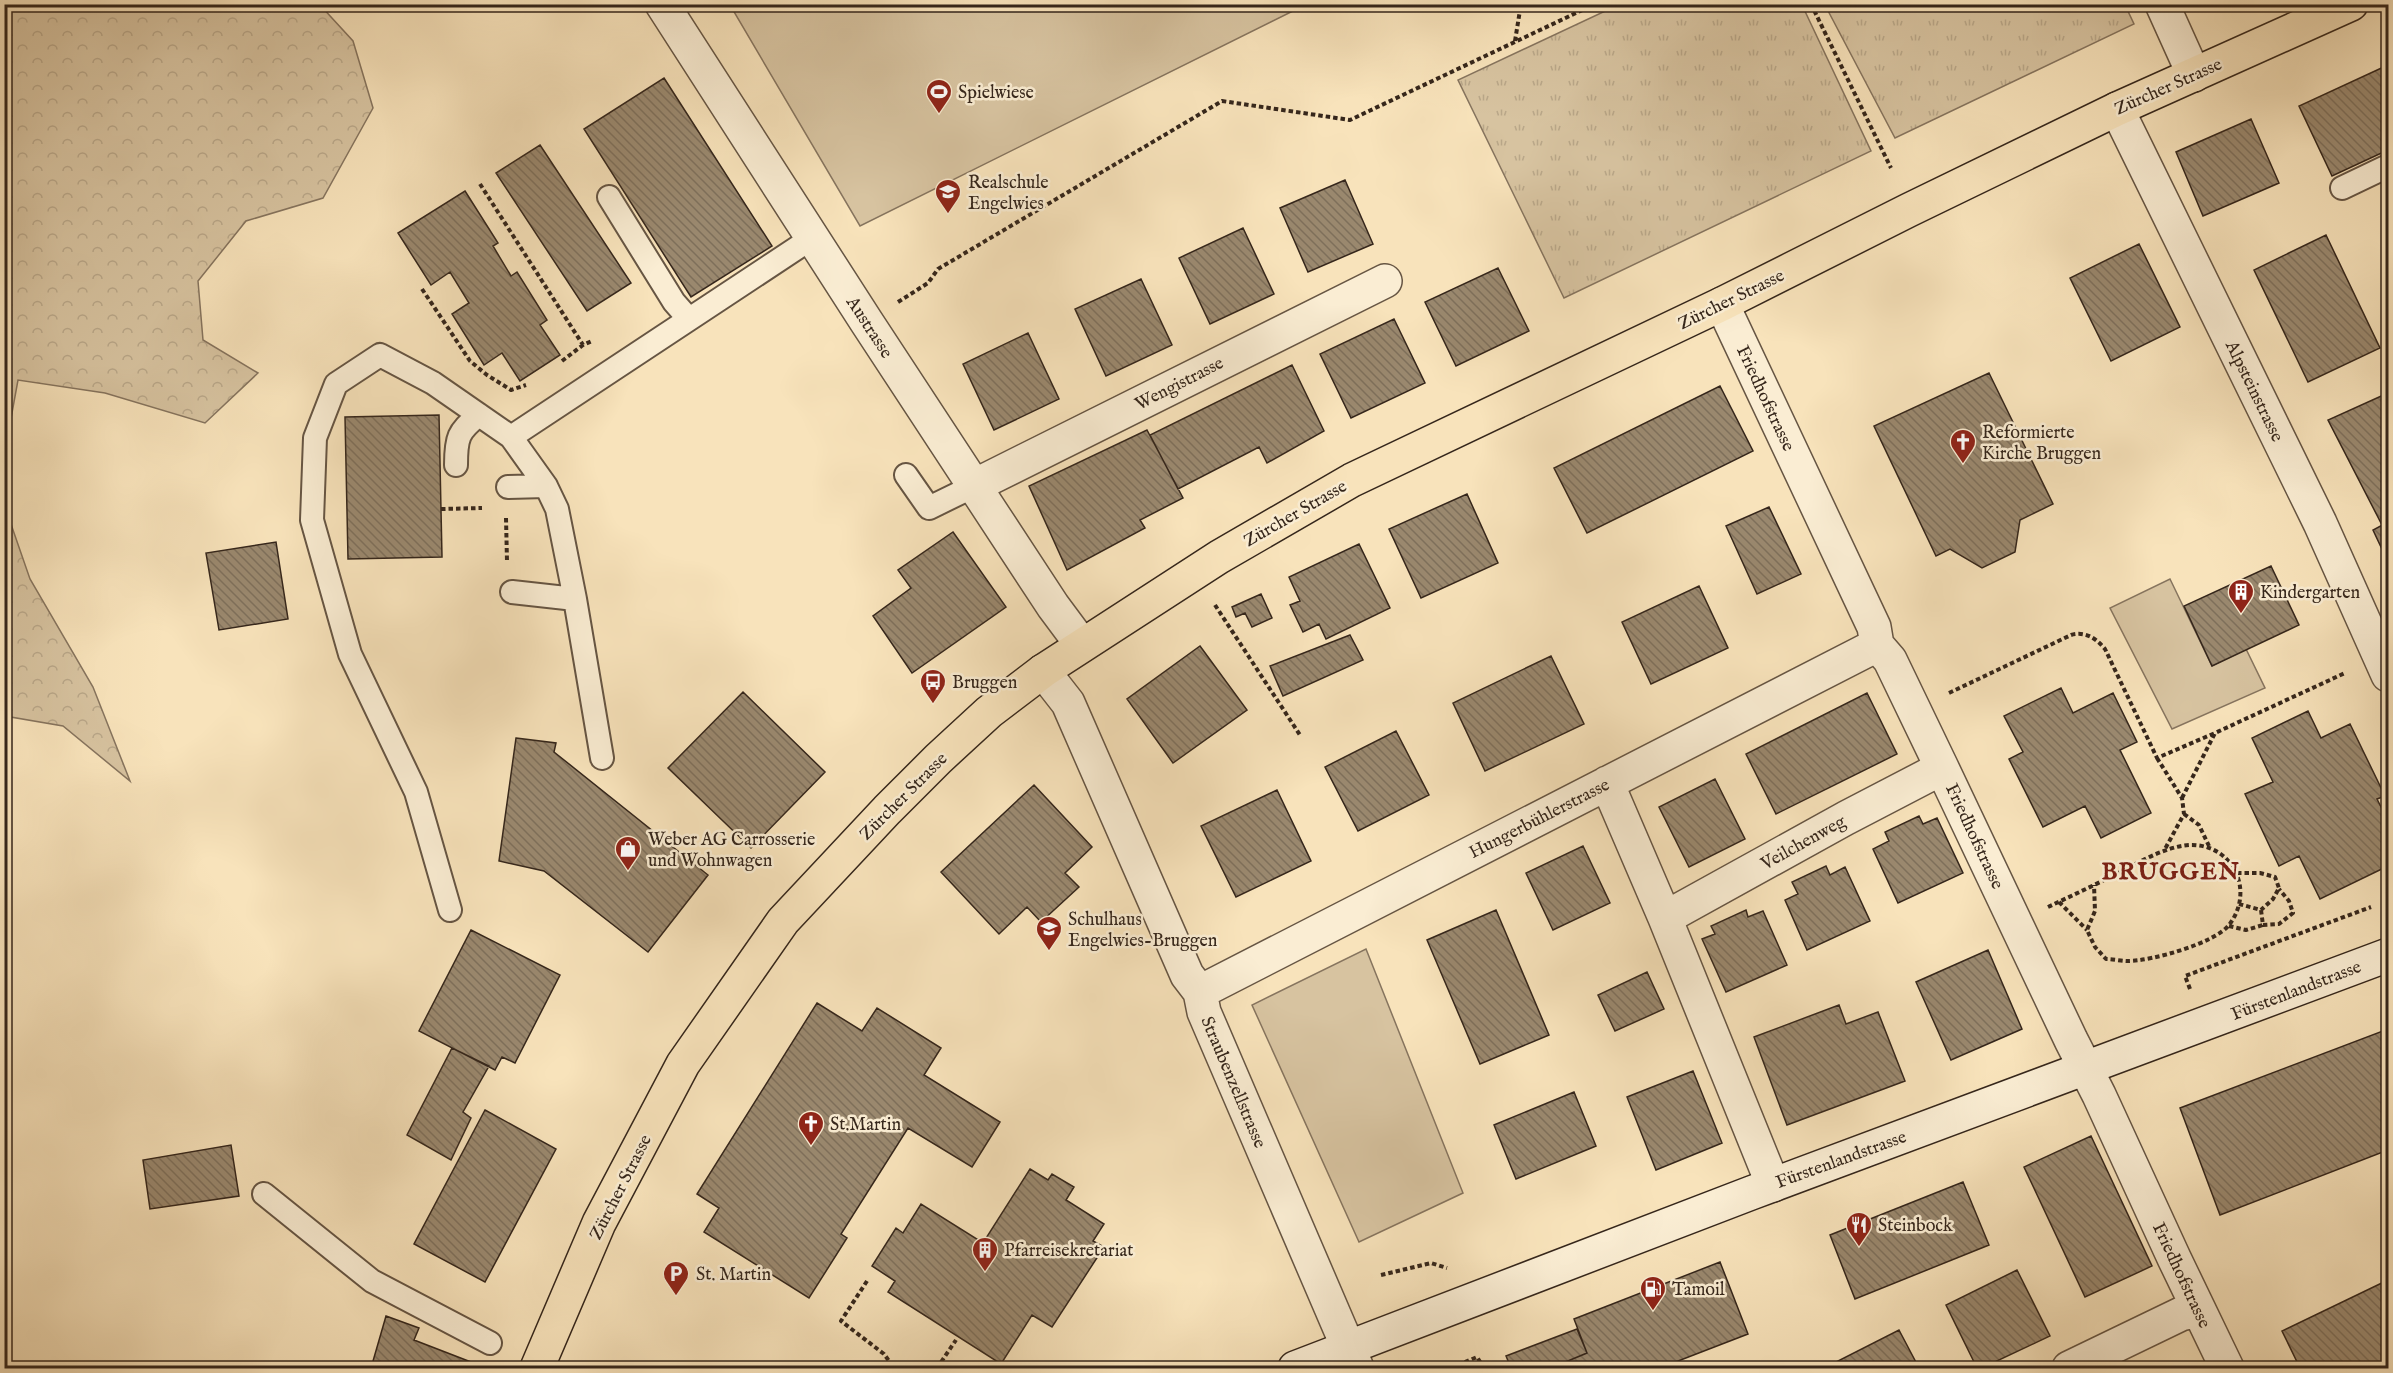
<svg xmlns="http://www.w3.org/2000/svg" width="2393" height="1373" viewBox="0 0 2393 1373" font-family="'IM FELL English',serif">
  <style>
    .grass { fill: url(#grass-tufts); stroke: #86745e; stroke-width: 1.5 }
    .forest { fill: url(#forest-crowns); stroke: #86745e; stroke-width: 1.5 }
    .park { fill: #d7c3a0; stroke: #86745e; stroke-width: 1.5 }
    .building { fill: url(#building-back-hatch); stroke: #35261b; stroke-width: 1.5 }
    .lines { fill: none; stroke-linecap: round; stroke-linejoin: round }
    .lane-casing { stroke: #665543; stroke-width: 26 }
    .street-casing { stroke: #665543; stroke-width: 36 }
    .secondary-casing { stroke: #35261b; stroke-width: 36 }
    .primary-casing { stroke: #35261b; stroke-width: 36 }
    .path { stroke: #35261b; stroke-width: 4; stroke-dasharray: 4.5 3; stroke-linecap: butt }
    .lane { stroke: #faedd3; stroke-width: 22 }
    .street { stroke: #faedd3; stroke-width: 33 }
    .secondary { stroke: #faedd3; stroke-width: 33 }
    .primary { stroke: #f8e3bb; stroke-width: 33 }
    .labels { text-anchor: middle; stroke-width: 5; stroke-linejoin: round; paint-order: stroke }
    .street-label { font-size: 18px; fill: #35261b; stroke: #faedd3 }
    .poi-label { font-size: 18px; fill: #35261b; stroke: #faedd3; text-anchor: start }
    .district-label { font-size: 24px; font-weight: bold; letter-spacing: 1.5px; fill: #7a1f14; stroke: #faedd3 }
  </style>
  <defs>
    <pattern id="grass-tufts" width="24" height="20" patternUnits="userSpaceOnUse" patternTransform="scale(1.5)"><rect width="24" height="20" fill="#d7c3a0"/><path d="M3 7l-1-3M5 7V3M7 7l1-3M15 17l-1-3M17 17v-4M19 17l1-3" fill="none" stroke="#b9a789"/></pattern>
    <pattern id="forest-crowns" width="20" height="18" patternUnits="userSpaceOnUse" patternTransform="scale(1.5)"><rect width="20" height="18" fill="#d7c3a0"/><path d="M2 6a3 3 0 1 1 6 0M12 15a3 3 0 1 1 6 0" fill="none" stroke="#b9a789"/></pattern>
    <pattern id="building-back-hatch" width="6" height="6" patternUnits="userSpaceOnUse" patternTransform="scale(1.5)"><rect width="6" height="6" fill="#9a886e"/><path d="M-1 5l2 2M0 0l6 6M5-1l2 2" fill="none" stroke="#7e6f5a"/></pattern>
  </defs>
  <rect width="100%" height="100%" fill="#f8e3bb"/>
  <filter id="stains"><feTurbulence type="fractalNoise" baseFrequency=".00333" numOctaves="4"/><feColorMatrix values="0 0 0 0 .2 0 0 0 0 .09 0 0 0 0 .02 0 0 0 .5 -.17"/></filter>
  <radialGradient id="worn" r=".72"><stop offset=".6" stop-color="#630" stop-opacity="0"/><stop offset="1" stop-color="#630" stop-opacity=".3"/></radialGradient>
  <path class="grass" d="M1618,5h184l69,146 -307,147 -106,-218z
    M1825,5h300l9,19 -239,114z"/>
  <path class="forest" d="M5,4l315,1 33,36 20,67 -50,90 -77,23 -48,60 5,59 55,33 -53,50 -100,-30 -87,-13 -13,71z
    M4,504l26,75 63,108 37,94 -67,-55 -58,-10z"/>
  <path class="park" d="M730,5h575l-445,221z
    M2170,579l42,87 34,-17 19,39 -93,41 -62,-121z
    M1366,949l97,244 -104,49 -107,-237z"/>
  <path class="building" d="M2388,65v85l-56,26 -33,-70z
    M664,78l108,168 -81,51 -107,-168z
    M2251,119l28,64 -76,33 -27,-64z
    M540,145l91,138 -44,28 -91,-138z
    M1345,180l28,64 -65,28 -28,-64z
    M465,191l33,52 -5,3 18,30 6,-4 30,48 -7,5 20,30 -40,26 -18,-28 -18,12 -32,-51 17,-11 -19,-31 -19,13 -33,-52z
    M1243,228l31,66 -64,30 -31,-66z
    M2326,235l54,113 -72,34 -54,-112z
    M2139,244l41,83 -69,34 -41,-83z
    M1498,268l31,63 -73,35 -31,-64z
    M1141,279l31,66 -66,31 -31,-67z
    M1394,319l31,64 -74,35 -31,-64z
    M1028,333l31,66 -65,31 -31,-66z
    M1292,365l32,66 -57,32 -8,-16 -81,42 -28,-54z
    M1989,373l64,131 -33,16 -5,32 -33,16 -32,-19 -14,7 -62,-130z
    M1720,386l33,65 -166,82 -33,-65z
    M2388,393v129l-6,3 -54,-105z
    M439,415l3,142 -94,2 -3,-142z
    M1147,430l36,68 -43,22 5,8 -78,42 -38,-84z
    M1467,494l31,69 -77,35 -32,-69z
    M1769,507l32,67 -44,20 -31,-68z
    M2388,522v40l-15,-32z
    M953,532l53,75 -94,66 -39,-57 38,-28 -13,-18z
    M276,542l12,77 -69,11 -13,-77z
    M1359,544l31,64 -64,31 -7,-15 -16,8 -13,-27 10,-4 -11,-24z
    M2271,566l28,59 -87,41 -28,-60z
    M1699,586l29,62 -77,36 -29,-62z
    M1261,594l11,24 -20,9 -7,-14 -9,4 -4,-10z
    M1350,635l13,25 -80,36 -13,-30z
    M1200,646l47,64 -74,53 -46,-64z
    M1551,656l33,68 -99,47 -32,-68z
    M2061,688l12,25 40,-20 24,49 -17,8 31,63 -50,25 -16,-32 -42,21 -34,-68 14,-7 -19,-36z
    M743,692l82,80 -74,76 -83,-80z
    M1867,693l30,61 -121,60 -30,-60z
    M2308,711l13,27 29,-14 35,72 -8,3 11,22v45l-68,33 -21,-43 -20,10 -34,-72 28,-12 -21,-44z
    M1396,731l33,64 -71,36 -33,-64z
    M516,738l40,5 -2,9 154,123 -60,77 -104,-81 -45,-10z
    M1715,779l30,60 -56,28 -30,-60z
    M1034,785l58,62 -27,26 14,14 -38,35 -14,-15 -28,27 -58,-62z
    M1277,790l34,71 -75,36 -35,-71z
    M1919,816l4,8 14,-6 26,55 -65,30 -25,-54 16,-8 -4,-9z
    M1583,846l27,57 -57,27 -27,-57z
    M1826,866l4,9 15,-8 25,54 -63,29 -22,-50 13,-6 -6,-12z
    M1496,910l53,125 -69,29 -53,-124z
    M1746,910l2,7 15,-6 24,54 -61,27 -24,-53 13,-5 -4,-8z
    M471,930l89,45 -45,88 -13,-6 -7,13 -76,-39z
    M1988,950l34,79 -71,31 -35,-78z
    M1647,972l17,37 -49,22 -17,-36z
    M817,1003l45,28 15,-23 64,40 -17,27 76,47 -28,45 -64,-39 -67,106 6,4 -38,60 -105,-66 15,-24 -22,-14z
    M1839,1005l7,19 32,-12 27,69 -118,44 -33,-88z
    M2388,1029v121l-168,65 -40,-107z
    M452,1048l37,18 -26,46 8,6 -20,42 -44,-25z
    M1693,1071l29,72 -66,27 -29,-73z
    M1574,1092l22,54 -80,33 -22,-54z
    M485,1110l71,39 -71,133 -71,-38z
    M2091,1136l61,130 -67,31 -61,-130z
    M231,1145l8,51 -89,13 -7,-49z
    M1030,1169l18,11 4,-6 22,13 -8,13 38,24 -11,17 11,6 -52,80 -20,-12 -31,49 -113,-72 7,-11 -23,-15 24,-38 7,5 18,-29 62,39z
    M1963,1182l26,63 -134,54 -25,-64z
    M1720,1262l28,72 -88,34h-109l36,-15 -13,-34z
    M2017,1270l33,66 -68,32h-5l-31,-63z
    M2388,1280v88h-88l-18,-37z
    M386,1316l33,12 -5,12 57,22 -2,6h-98z
    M1577,1329l10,24 -36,15h-40l-5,-12z
    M1899,1330l20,38h-90l-1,-2z"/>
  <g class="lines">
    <defs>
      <path id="lane" d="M2342,188l46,-22
        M609,197l65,105 14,16
        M511,437l301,-199
        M456,465c0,-27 2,-34 23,-50
        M906,475l23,33 45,-22
        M508,487l38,-1
        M512,592l63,7
        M450,910l-34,-118 -66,-138 -38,-134 3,-82 21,-54 44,-29 53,28 78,54 35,49 11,23 18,90 27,159
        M264,1194l108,87 118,62"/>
      <path id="street" d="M662,4l204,317 187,285 29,39
        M2162,4l32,71
        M2117,109l203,414 68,152
        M1722,304l152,323 3,18 13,15 52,108 129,272 28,55 75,163 53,110
        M974,486l411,-205
        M1043,671l25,32 119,272 13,17 4,20 153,356
        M1607,783l58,135 108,267
        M1665,918l181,-100 96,-50
        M1200,992l677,-347
        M2069,1368l112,-54 17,-4"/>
      <path id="secondary" d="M1295,1368l456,-175 637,-238"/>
      <path id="primary" d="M537,1368l62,-145 84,-159 100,-143 104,-111 51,-51 51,-47 54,-41 176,-114 133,-77 370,-176 187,-94 208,-101 234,-105"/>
    </defs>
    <use href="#lane" class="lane-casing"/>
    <use href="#street" class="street-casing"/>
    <use href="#secondary" class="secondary-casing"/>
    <use href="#primary" class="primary-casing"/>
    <path class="path" d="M1811,4l80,164
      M1515,41l6,-37
      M480,184l103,161 9,-4
      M422,289l48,72 17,14 24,15 15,-5
      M898,302l30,-19 10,-14 284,-168 128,19 245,-116
      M562,361l21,-16
      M441,509l41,-1
      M506,518l1,43
      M1215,605l85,130
      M1949,693l122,-58c14,-4 25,3 34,14l52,109 58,-25
      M2157,758l25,40 2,16 -19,35
      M2182,798l33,-65 130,-60
      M2184,814l15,11 10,21
      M2237,873h23l15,4 4,11 -6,11 -12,11 -22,-6
      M2059,902l28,28
      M2048,907c23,-11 47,-22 70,-34 22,-11 46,-26 71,-28 43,-2 67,45 40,80 -14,18 -77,36 -101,36 -7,0 -15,-2 -22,-2l-11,-12 -8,-17 8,-19 -1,-26
      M2261,910l2,15 16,-1 14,-11 -4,-12 -10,-12
      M2229,926l17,4 17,-5
      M2190,989l-5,-13 186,-69
      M1381,1275l50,-12 16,5
      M867,1281l-26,40 43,33 10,14
      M937,1368l19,-28
      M1451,1368l26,-11 7,11"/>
    <use href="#lane" class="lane"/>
    <use href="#street" class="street"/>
    <use href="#secondary" class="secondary"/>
    <use href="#primary" class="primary"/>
  </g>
  <defs>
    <symbol id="stadium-pin" viewBox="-11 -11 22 30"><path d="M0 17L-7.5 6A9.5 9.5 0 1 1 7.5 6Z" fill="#8f2418" stroke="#faedd3"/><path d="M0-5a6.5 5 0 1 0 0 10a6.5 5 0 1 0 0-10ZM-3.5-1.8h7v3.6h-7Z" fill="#fff"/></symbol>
    <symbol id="school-pin" viewBox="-11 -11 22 30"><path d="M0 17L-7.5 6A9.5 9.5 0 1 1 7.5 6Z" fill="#8f2418" stroke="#faedd3"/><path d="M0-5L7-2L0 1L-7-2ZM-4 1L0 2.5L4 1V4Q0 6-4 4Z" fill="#fff"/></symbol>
    <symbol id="church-pin" viewBox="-11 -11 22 30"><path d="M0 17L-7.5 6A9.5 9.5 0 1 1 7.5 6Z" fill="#8f2418" stroke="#faedd3"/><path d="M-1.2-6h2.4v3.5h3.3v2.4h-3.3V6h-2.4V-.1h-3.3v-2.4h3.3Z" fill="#fff"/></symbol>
    <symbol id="building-pin" viewBox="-11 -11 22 30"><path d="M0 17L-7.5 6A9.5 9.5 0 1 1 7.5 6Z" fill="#8f2418" stroke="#faedd3"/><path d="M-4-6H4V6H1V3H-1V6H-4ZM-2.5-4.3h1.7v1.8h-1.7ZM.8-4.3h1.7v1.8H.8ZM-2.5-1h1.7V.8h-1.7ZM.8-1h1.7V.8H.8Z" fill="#fff"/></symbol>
    <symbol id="bus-pin" viewBox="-11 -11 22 30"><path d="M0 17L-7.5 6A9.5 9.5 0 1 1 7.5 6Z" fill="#8f2418" stroke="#faedd3"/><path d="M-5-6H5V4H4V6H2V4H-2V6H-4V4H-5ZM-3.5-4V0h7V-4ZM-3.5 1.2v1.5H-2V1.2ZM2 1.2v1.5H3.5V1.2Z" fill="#fff"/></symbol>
    <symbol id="shop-pin" viewBox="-11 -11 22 30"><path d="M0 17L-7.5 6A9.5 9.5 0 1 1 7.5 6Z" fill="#8f2418" stroke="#faedd3"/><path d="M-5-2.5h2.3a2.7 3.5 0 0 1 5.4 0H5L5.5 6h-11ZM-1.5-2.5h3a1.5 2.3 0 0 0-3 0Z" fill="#fff"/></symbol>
    <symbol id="restaurant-pin" viewBox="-11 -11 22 30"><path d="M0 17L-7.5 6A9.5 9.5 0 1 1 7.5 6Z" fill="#8f2418" stroke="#faedd3"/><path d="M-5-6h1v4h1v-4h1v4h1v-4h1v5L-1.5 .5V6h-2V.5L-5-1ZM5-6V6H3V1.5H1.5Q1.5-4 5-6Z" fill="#fff"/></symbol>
    <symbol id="parking-pin" viewBox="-11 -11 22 30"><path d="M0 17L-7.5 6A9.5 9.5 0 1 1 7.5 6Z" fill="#8f2418" stroke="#faedd3"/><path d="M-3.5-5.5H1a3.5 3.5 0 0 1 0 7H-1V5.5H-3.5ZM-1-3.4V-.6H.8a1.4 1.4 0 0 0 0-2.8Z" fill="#fff"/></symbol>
    <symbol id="fuel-pin" viewBox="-11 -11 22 30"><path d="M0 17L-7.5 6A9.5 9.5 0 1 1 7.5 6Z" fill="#8f2418" stroke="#faedd3"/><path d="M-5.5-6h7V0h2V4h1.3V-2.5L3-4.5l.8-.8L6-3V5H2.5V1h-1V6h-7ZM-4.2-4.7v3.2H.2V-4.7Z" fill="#fff"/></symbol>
  </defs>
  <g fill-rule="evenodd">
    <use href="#stadium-pin" x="924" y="77" width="30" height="40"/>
    <use href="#school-pin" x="933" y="177" width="30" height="40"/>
    <use href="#church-pin" x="1948" y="427" width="30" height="40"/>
    <use href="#building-pin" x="2226" y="577" width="30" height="40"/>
    <use href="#bus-pin" x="918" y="667" width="30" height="40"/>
    <use href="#shop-pin" x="613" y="834" width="30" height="40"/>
    <use href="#school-pin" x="1034" y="914" width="30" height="40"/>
    <use href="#church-pin" x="796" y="1109" width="30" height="40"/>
    <use href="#restaurant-pin" x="1844" y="1210" width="30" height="40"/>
    <use href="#building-pin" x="970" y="1235" width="30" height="40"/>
    <use href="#parking-pin" x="661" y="1259" width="30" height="40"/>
    <use href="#fuel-pin" x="1638" y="1274" width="30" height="40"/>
  </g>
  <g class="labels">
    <g class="street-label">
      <text transform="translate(2168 86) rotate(-24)" y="6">Zürcher Strasse</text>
      <text transform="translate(1731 299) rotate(-26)" y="6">Zürcher Strasse</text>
      <text transform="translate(870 327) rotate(57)" y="6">Austrasse</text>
      <text transform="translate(1179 383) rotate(-27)" y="6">Wengistrasse</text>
      <text transform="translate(2255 391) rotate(64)" y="6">Alpsteinstrasse</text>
      <text transform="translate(1766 398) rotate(65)" y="6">Friedhofstrasse</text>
      <text transform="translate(1295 513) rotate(-30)" y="6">Zürcher Strasse</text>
      <text transform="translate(903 796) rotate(-45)" y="6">Zürcher Strasse</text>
      <text transform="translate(1539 818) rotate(-27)" y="6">Hungerbühlerstrasse</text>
      <text transform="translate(1975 836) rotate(65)" y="6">Friedhofstrasse</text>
      <text transform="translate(1803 842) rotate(-29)" y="6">Veilchenweg</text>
      <text transform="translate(2296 990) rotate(-21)" y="6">Fürstenlandstrasse</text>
      <text transform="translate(1234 1082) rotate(67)" y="6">Straubenzellstrasse</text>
      <text transform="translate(1841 1159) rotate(-20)" y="6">Fürstenlandstrasse</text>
      <text transform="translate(620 1187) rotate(-63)" y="6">Zürcher Strasse</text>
      <text transform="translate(2182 1275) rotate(65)" y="6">Friedhofstrasse</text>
    </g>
    <g class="poi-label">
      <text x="958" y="98">Spielwiese</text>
      <text x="968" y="188">Realschule<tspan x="968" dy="21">Engelwies</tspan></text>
      <text x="1982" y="438">Reformierte<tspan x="1982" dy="21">Kirche Bruggen</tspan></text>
      <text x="2260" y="598">Kindergarten</text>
      <text x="952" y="688">Bruggen</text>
      <text x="648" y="845">Weber AG Carrosserie<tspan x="648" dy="21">und Wohnwagen</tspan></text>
      <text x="1068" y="925">Schulhaus<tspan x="1068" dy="21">Engelwies-Bruggen</tspan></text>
      <text x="830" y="1130">St.Martin</text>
      <text x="1878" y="1231">Steinbock</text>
      <text x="1004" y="1256">Pfarreisekretariat</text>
      <text x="696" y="1280">St. Martin</text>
      <text x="1672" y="1295">Tamoil</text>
    </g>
    <g class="district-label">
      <text x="2171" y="879">BRUGGEN</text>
    </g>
  </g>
  <rect width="2393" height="1373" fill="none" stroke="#f8e3bb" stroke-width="24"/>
  <rect x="6" y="6" width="2381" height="1361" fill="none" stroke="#35261b" stroke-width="3"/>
  <rect x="12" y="12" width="2369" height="1349" fill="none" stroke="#35261b" stroke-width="1.5"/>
  <rect width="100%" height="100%" filter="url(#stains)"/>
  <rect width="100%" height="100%" fill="url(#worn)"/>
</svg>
